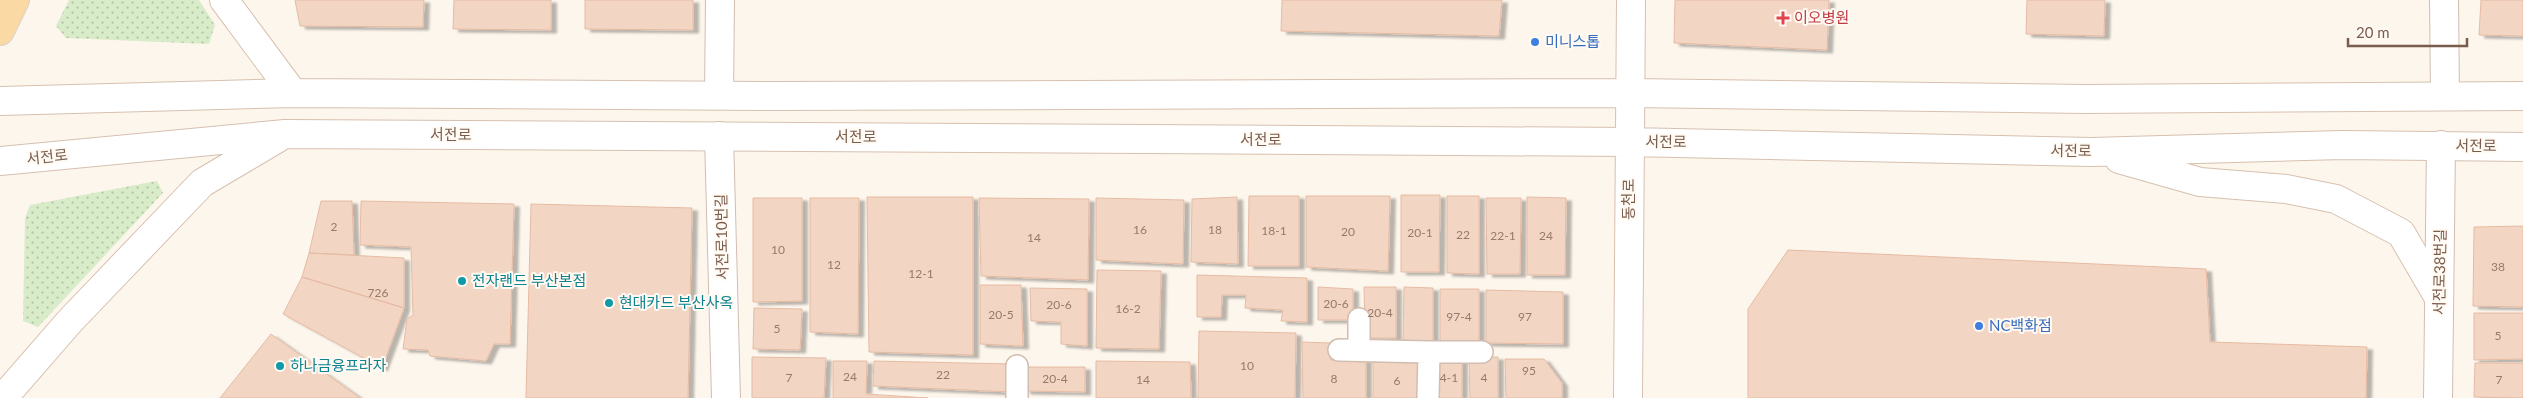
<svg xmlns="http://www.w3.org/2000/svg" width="2523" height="398" viewBox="0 0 2523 398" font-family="Lato,'Noto Sans KR',sans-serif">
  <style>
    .grass { fill: url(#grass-dots) }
    .building { fill: #f3d5c3; stroke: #e6bba3; filter: url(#shadow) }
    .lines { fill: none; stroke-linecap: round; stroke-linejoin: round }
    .service-casing { stroke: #d1beb0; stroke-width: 24 }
    .minor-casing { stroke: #d1beb0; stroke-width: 30 }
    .secondary-casing { stroke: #d6c0b0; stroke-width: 30 }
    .primary-casing { stroke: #dad1cd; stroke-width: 30 }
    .service { stroke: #fff; stroke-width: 21 }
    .minor { stroke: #fff; stroke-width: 28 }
    .secondary { stroke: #fff; stroke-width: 28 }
    .primary { stroke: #fbd9a5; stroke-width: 28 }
    .health-dot { fill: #e0444e; stroke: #fffaf3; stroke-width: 2 }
    .shop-dot { fill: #3f7fe0; stroke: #fffaf3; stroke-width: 2 }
    .culture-dot { fill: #0f9aa8; stroke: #fffaf3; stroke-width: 2 }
    .labels { text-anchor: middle; stroke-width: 4; stroke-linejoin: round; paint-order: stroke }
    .number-label { font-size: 12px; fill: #987a6a }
    .health-label { font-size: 15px; fill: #be3a42; stroke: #fffaf3; text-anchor: start }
    .shop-label { font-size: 15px; fill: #366cbe; stroke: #fffaf3; text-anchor: start }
    .street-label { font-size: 15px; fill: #7a5c4d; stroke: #fffaf3 }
    .culture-label { font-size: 15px; fill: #0d838f; stroke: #fffaf3; text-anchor: start }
  </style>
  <defs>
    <pattern id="grass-dots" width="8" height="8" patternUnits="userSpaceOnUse" patternTransform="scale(1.25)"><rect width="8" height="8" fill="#d8ecc9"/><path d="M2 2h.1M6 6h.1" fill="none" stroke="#b4c2a5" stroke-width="1.8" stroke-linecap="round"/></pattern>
    <filter id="shadow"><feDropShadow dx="5.5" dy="3" stdDeviation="1" flood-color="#0004"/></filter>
  </defs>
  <rect width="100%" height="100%" fill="#fdf6ec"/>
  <path class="grass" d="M69,0h130l16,25 -6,19 -143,-6 -10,-12z
    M157,181l6,12 -125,134 -15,-6 2,-103 5,-13z"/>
  <path class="building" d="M295,0h129l-1,27 -123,-1z
    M454,0h97v30l-98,-1z
    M585,0h108v30l-108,-1z
    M1282,0h220l-3,36 -218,-5z
    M1675,0h154l-2,50 -153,-7z
    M2027,0h78l-1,36 -78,-2z
    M2481,0h42v36l-44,-1z
    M1401,195h39l-1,77h-38z
    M1249,196h50v70h-51z
    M1306,196h84l-2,75 -82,-4z
    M1447,196h32v78l-32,-1z
    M867,197h106v158l-104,-3z
    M1237,197l1,67 -47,-2 1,-63z
    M1527,197l39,1 -1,77h-38z
    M753,198h49v103l-49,1z
    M810,198h49l-1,136 -48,-2z
    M979,198l110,1 -1,81 -107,-4z
    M1096,198l88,2 -1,64 -87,-4z
    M1486,198h35l-1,76h-33z
    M321,201h31l2,54 -45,-2z
    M361,201l153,3 -4,140h-16l-8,17 -56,-5 -2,-6 -25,-1 4,-30 6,-4 -2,-68 -51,-2z
    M531,204l161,4 -4,190h-162z
    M2523,226v81l-50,-1 1,-79z
    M1788,250l418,19 4,73 157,5 -1,51h-618v-89z
    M309,253l95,5v50l-102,-31z
    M1097,270l64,1 -2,78 -63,-1z
    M1197,275l110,3v44l-26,-1 2,-11 -38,-2 1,-13h-24l-1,22h-24z
    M302,277l102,31 -22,60 -99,-54z
    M980,285h41l2,61 -43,-2z
    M1318,287l35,2v31h-35z
    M1364,287h32v51h-31z
    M1404,287l29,1v54h-30z
    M1030,288l57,1v57l-26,-2v-22l-30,-1z
    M1440,289h39v56h-39z
    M1486,290l77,2v52l-77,-1z
    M754,308l48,1 -2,41 -47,-1z
    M2474,313h49v46l-49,1z
    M1199,331l97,2 -1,65h-97z
    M271,334l89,64h-140z
    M1302,342l28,1 1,17 35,-1v39h-63z
    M752,357l74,1 -2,40h-72z
    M1437,357h25v41h-25z
    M1469,357h29v41h-28z
    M1505,359h39l18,24v15h-56z
    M833,361h34l-1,33 62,4h-95z
    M874,361l138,3v28l-139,-6z
    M1096,361l94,1 1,36h-95z
    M1373,362l47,1v35h-47z
    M2475,363h48v35l-49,-1z
    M1025,367h60v25l-60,-1z"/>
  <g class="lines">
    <defs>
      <path id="service" d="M1359,319v31
        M1339,350l90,2 -1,46
        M1429,352h53
        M1017,398v-32"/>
      <path id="minor" d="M2444,0l1,95
        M719,95l1,-95
        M719,136l7,262
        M2438,398l3,-253"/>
      <path id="secondary" d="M224,0l69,93
        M0,101l293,-8 481,3 857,-3 454,6 438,-3
        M2119,159l81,23 86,7 50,10 65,34 38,65
        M0,161l285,-27 1345,8 461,10 252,-7 180,2
        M3,398l67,-77 132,-138 76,-45
        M1628,398l3,-398"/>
      <path id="primary" d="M0,31l15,-31"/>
    </defs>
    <use href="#service" class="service-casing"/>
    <use href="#minor" class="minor-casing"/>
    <use href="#secondary" class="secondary-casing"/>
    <use href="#primary" class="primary-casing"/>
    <use href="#service" class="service"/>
    <use href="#minor" class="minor"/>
    <use href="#secondary" class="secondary"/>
    <use href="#primary" class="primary"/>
  </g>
  <path class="health-dot" d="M1780.5 10.5h5v5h5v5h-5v5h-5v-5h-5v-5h5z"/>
  <g class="shop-dot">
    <circle cx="1535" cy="42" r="5"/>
    <circle cx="1979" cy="326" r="5"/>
  </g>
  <g class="culture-dot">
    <circle cx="462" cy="281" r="5"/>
    <circle cx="609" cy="303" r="5"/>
    <circle cx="280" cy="366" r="5"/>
  </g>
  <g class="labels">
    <g class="number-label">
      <text x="334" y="231">2</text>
      <text x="1140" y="234">16</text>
      <text x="1215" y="234">18</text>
      <text x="1274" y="235">18-1</text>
      <text x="1348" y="236">20</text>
      <text x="1420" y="237">20-1</text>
      <text x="1463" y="239">22</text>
      <text x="1503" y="240">22-1</text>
      <text x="1546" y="240">24</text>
      <text x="1034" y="242">14</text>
      <text x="778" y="254">10</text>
      <text x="834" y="269">12</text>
      <text x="2498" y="271">38</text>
      <text x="921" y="278">12-1</text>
      <text x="378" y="297">726</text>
      <text x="1336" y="308">20-6</text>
      <text x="1059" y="309">20-6</text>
      <text x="1128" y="313">16-2</text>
      <text x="1380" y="317">20-4</text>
      <text x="1001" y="319">20-5</text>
      <text x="1459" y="321">97-4</text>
      <text x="1525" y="321">97</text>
      <text x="777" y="333">5</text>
      <text x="2498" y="340">5</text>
      <text x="1247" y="370">10</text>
      <text x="1529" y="375">95</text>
      <text x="943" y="379">22</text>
      <text x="850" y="381">24</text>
      <text x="789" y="382">7</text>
      <text x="1449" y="382">4-1</text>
      <text x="1484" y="382">4</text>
      <text x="1055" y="383">20-4</text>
      <text x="1334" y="383">8</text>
      <text x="1143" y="384">14</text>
      <text x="2499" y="384">7</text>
      <text x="1397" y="385">6</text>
    </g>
    <g class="health-label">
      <text x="1794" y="23">이오병원</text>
    </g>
    <g class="shop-label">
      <text x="1545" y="47">미니스톱</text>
      <text x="1989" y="331">NC백화점</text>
    </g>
    <g class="street-label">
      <text x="451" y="140">서전로</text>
      <text x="856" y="142">서전로</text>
      <text x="1261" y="145">서전로</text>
      <text transform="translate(1666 142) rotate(1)" y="5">서전로</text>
      <text transform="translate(2476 146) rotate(1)" y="5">서전로</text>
      <text transform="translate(2071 151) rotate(1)" y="5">서전로</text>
      <text transform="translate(47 157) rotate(-6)" y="5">서전로</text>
      <text transform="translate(1629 199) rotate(-90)" y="5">동천로</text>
      <text transform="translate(722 237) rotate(-91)" y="5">서전로10번길</text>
      <text transform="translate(2440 272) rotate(-89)" y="5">서전로38번길</text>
    </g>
    <g class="culture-label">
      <text x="472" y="286">전자랜드 부산본점</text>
      <text x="619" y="308">현대카드 부산사옥</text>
      <text x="290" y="371">하나금융프라자</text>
    </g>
  </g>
  <path d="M2348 38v8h119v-8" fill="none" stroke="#7a5c4d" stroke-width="2.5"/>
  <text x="2356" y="38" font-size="15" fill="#7a5c4d" stroke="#fffaf3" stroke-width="4" paint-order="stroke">20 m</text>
</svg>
